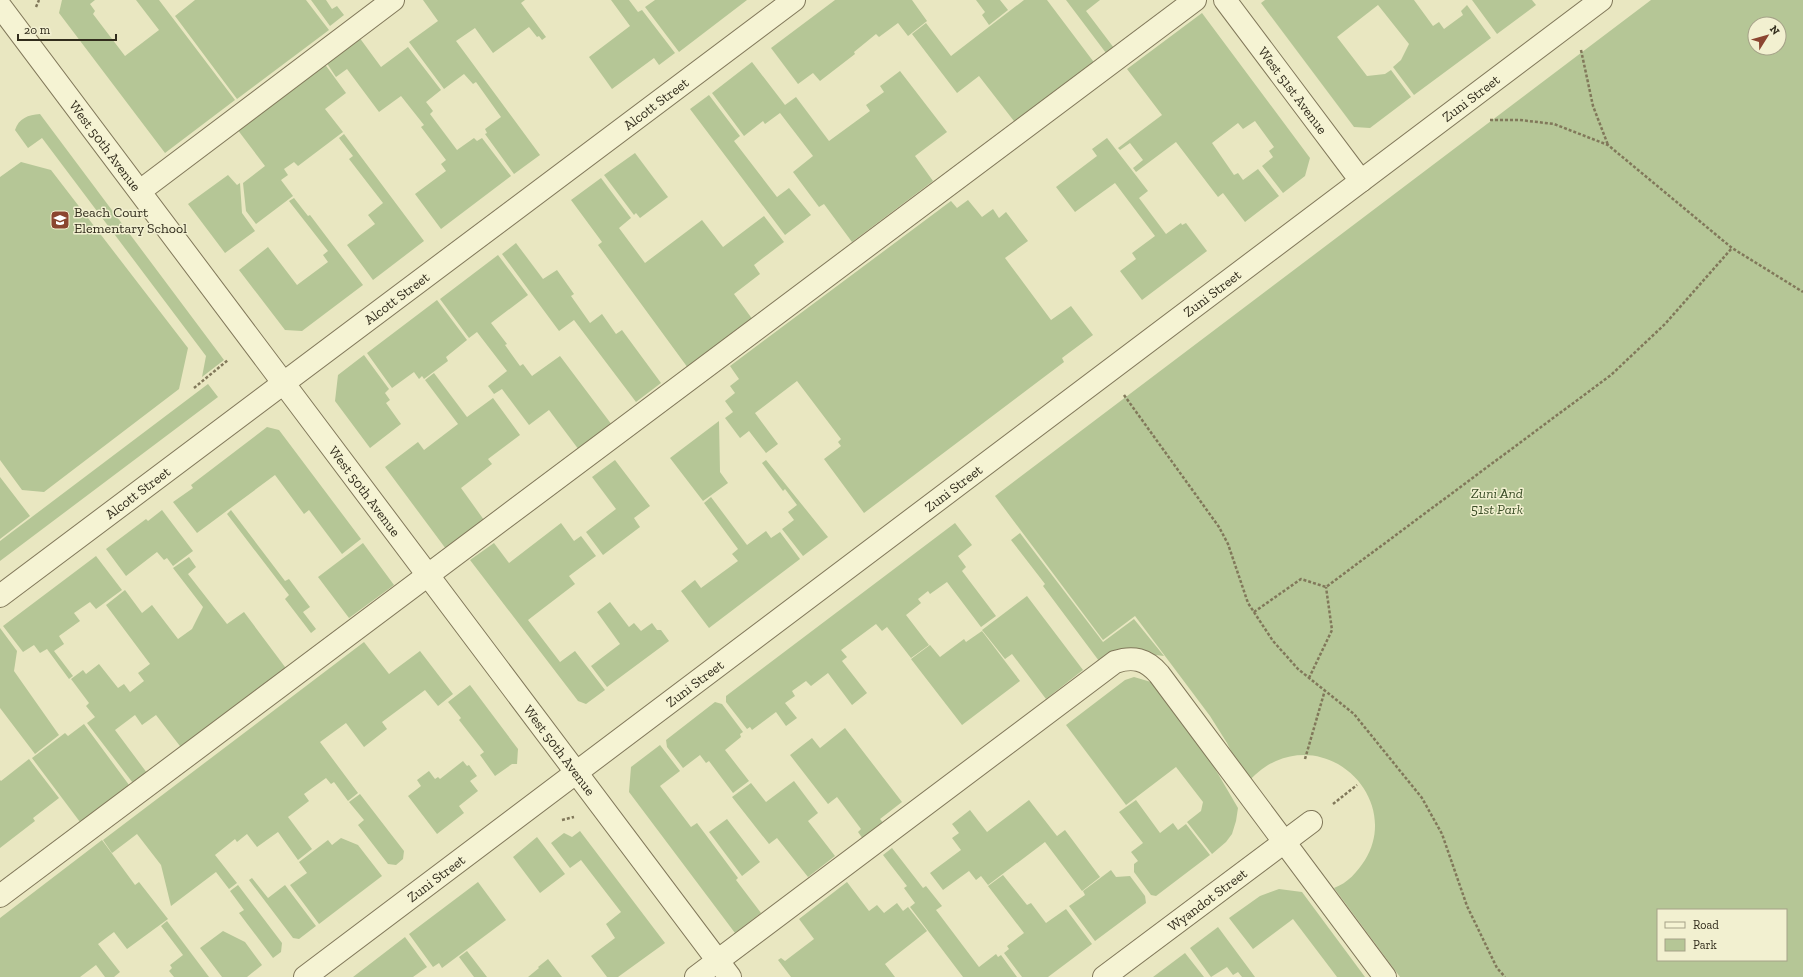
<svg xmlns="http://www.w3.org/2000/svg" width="1803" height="977" viewBox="0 0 1803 977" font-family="'Zilla Slab',serif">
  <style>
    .green { fill: #b5c696; fill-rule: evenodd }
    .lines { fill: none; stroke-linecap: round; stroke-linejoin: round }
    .minor-casing { stroke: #81785a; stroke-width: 24 }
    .path { stroke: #81785a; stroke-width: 2.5; stroke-dasharray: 3 2; stroke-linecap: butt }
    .minor { stroke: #f5f3d3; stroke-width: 22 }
    .labels { text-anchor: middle; stroke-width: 3; stroke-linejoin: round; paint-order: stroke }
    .street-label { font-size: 14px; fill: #322d1d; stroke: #f2f0d0 }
    .poi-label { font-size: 14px; fill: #322d1d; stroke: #f2f0d0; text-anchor: start }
    .park-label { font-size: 14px; font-style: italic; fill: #3a4d26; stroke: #f2f0d0 }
  </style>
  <rect width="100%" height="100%" fill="#e9e7c1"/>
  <path class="green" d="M62,0h33l-5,4 5,7 -2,3 32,42 34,-26 -23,-30h23l76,100 -70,53 -106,-140z
    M195,0h111l23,30 -92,69 -62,-83z
    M311,0h15l6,9 5,-3 7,9 -14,11z
    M423,0h102l-4,3 25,34 -4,3 -3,-4 -2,1 -8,-10 -36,26 -18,-25 -19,13 84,114 -26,19 -29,-40 2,-1 -2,-4 16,-12 -25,-35 -3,2 -9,-10 -20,15 -35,-47 29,-21z
    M611,0h18l9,12 4,-2 33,43 -16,12 -5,-7 -42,31 -23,-32 41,-31z
    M655,0h92l-68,52 -34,-45z
    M835,0h77l15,21 -19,15 -10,-13 -19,14 -3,-3 -22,18 1,2 -35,27 -7,-8 -15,11 -27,-36z
    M976,0h24l8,10 -19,15 -7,-10 3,-3z
    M1024,0h23l49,65 -79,60 -38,-49 -22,17 -45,-59 14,-11 25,33z
    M1066,0h34l-14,11 28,37 -8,5z
    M1265,0h149l19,26 6,-4 5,7 19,-14 -2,-4 6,-6 24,33 -77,57 -21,-28 8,-7 8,-16 -31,-39 -41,32 30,39 18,-2 6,-4 20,27 -41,31 -16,-1 -93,-124z
    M1472,0h60l4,5 -39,29z
    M1651,0h152v977h-403l-66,-89c14,-5 23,-16 31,-28 35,-57 -28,-126 -89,-99 -12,5 -20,13 -29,22l-20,-40 -17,-27 -75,-100 -32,24 -108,-144zM1755,24h24v24h-24zM1658,910h128v50h-128z
    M1202,13l108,145 -5,18 -22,17 -21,-27 11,-9 -4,-6 5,-4 -19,-26 -12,8 -5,-6 -26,20 22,32 4,-2 5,7 15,-11 21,27 -34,26 -22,-29 -5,4 -42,-55 -40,30 -3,-4 10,-8 -13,-17 -10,7 -2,-2 44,-33 -35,-46z
    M359,37l22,30 27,-20 33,43 -15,12 7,9 -3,3 27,36 17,-12 3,3 5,-3 29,38 -70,53 -26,-35 31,-23 -5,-7 5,-4 -25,-33 3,-2 -23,-29 -22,16 -32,-43 -11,8 -10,-15z
    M752,62l33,43 11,-8 33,44 41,-30 -4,-6 18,-13 -4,-6 20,-15 47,61 -32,24 18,25 -81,61 -28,-38 -5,3 -26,-35 20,-16 -33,-43 -15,11 -2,-3 -19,15 -32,-43z
    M324,63l22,30 -21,16 18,23 -45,34 -4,-4 -10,7 4,6 -7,5 12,16 -37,28 -10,-13 -3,-28 22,-17 -28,-37z
    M709,95l31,41 -6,5 43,56 12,-9 22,27 -26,20 -95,-126z
    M40,114l184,246 -22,17 4,-21 -164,-218 -14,10 -13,-18c4,-12 13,-15 25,-16z
    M344,134l80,107 -51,39 -26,-35 28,-21 -7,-9 15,-12 -34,-44 4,-3 -14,-18z
    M1107,138l41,53 -9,7 27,36 15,-11 1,2 4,-2 21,28 -65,49 -22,-29 16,-12 -4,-6 23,-17 -40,-53 -40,29 -19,-25 41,-31 -5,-7z
    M635,153l33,44 -28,21 -4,-5 -2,2 -30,-40z
    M21,162l30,8 137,178 -9,41 -135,103 -22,-2 -22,-30v-283z
    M228,175l9,10 3,-2 2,30 13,18 -30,22 -37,-49z
    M601,178l30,40 -12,10 26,35 57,-43 21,27 41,-31 20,26 -30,23 6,9 -26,20 19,26 -65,48 -90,-123 4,-3 -31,-42z
    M294,198l14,18 2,-1 53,70 -61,46 -17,-1 -46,-60 29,-23 29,38 31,-23 -5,-7 5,-4 -39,-50z
    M968,200l14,17 11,-8 6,9 7,-6 22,29 -23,17 46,62 20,-14 22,29 -31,23 2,4 -200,151 -40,-54 17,-13 -3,-4 3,-3 -44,-58 -42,32 23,31 -12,9 -17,-22 -9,7 -15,-20 8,-6 -8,-11 10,-8 -5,-7 9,-7 -9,-13 221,-165 6,7z
    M516,243l27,36 14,-9 17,24 -3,2 19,27 12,-9 14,20 6,-4 39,53 -25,19 -62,-82 -15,11 -57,-77z
    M498,255l30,40 -37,28 16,21 -2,1 15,21 3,-2 9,12 28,-20 52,69 -33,25 -30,-40 -20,15 -27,-36 -8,5 -6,-8 19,-15 -30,-39 -8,6 -29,-39z
    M437,300l30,40 -21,17 2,4 -24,18 -2,-3 -3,3 -5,-7 -22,16 -25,-35z
    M364,355l25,34 -4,4 5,7 -4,3 15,21 -31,24 -35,-47 3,-26z
    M434,373l33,44 26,-19 27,37 -32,24 4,5 -31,24 23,32 -38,29 -61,-82 33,-25 6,8 34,-26 -33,-44z
    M208,384l10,13 -218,164v-20z
    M719,421l1,51 8,11 -25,18 -33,-43z
    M267,427l12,3 82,109 -19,15 -33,-44 -5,4 -29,-39 -78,58 -24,-31 20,-14 -2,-3z
    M615,460l35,46 -16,12 6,9 -37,28 -17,-23 30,-23 -24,-32z
    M766,460l62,77 -25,19 -21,-27 12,-9 -6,-8 9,-7 -12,-16 -2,2 -21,-28z
    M0,477l30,39 -30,23z
    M711,497l36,48 19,-14 5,7 9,-6 20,27 -91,69 -28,-37 14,-11 6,8 37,-27 -6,-7 6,-5 -34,-46z
    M162,510l31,41 -20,15 -6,-8 -3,2 -7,-8 -31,24 -20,-27 40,-30 2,2z
    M231,510l54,71 4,-2 21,28 -7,5 13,17 -5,4 -26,-34 4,-4 -62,-81z
    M561,523l13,18 7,-5 15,20 -27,20 6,8 -47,36 32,42 15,-11 30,39 -19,14 -8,-3 -108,-141 24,-17 15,20z
    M955,523l17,22 -14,11 8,11 -4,4 34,45 -15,11 -34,-45 -17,12 -2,-3 -10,8 3,4 -15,12 23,30 -18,13 -24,-31 -5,4 -6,-7 -35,26 6,7 -5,4 25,32 -15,12 -24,-32 -17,13 -5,-5 -14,10 3,5 -10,7 12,15 -11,8 -10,-14 -24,18 -2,-3 -3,2 -21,-27v-6z
    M1020,533l83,109 31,-23 30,37 -50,-6 -15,11 -56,-75 2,-2 -34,-44z
    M363,543l31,42 -45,33 -31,-41z
    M96,556l26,34 -26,19 -6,-7 -16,11 6,8 -21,15 5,8 -10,7 19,25 -4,3 -22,-30 -7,4 -6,-8 -11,7 -20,-26z
    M189,557l7,10 -8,7 39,50 17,-12 44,59 -105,79 -27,-35 -14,10 -7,-10 -20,15 35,47 -14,10 -49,-64 8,-6 -9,-11 3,-3 -18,-24 12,-9 3,4 13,-10 19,24 6,-4 6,8 14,-11 -6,-8 12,-9 -44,-59 19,-15 17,23 10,-8 26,34 14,-10 11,-22 -30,-39z
    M1027,596l56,74 -37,29 -34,-45 -7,5 -23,-29z
    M610,602l19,25 5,-4 7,8 11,-8 5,7h4l8,11 -62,46 -16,-21 29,-22 -23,-32z
    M0,628l17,23 -3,20 45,64 -24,19 -35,-46z
    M982,631l38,50 -58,44 -51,-66 19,-14 10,12 24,-18 2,3z
    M364,642l25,32 31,-23 33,43 -15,12 -13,-16 -43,32 5,7 -23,18 -18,-24 -26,19 38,51 -10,8 -14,-19 -3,2 -5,-6 -22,16 5,7 -21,16 24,32 -14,11 -20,-28 -21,15 -10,-13 -10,8 -2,-3 -20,16 22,28 -8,6 -13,-17 -45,34 -10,-41 -24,-31 -25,19 -9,-13z
    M1134,677l17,5 56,73 31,53 -2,13 -4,13 -6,8 -14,12 -25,-32 14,-11 2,-9 -27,-35 -50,38 -60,-80 59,-45z
    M470,685l48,64 -1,15h-5l-17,12 -15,-21 4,-3 -25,-32 2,-2 -13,-16z
    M715,702l7,2 21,28 -3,2 1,3 -16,13 24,31 -16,12 -24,-32 -3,2 -6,-8 -17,13 -16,-21 -1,-7z
    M84,724l48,65 -49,37 -51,-68 33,-25 3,3z
    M845,728l57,74 -22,17 4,5 -21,15 -5,-7 3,-3 -24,-32 -9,7 -38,-49 22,-17 8,10z
    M660,745l20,26 -20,15 31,41 6,-4 41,55 -2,2 25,33 -26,20 -106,-141 2,-25z
    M29,759l30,39 -26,20 2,3 -35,27v-68l1,1z
    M463,761l4,5 2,-1 8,11 -7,5 8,10 -19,15 5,7 -27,21 -29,-38 13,-10 -4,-6 12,-9 6,8 3,-2 2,2z
    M794,781l24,32 -10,8 27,35 -27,21 -31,-39 -8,6 -37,-47 19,-14 15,19z
    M360,794l44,57 -1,8 -7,6 -8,-1 -30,-39 6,-5 -15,-18z
    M1029,800l28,36 8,-6 35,47 -18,14 -37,-49 -57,43 -7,-9 -5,4 -7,-9 -26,19 -13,-17 31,-23 -9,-12 7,-5 -7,-9 18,-14 17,22z
    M1136,800l24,33 13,-10 5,7 8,-6 24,31 -54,41 -5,-1 -17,-23v-8l4,-3 -7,-9 12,-9 -24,-31z
    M727,819l33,43 -18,14 -33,-44z
    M580,831l85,112 -47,34h-11l-16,-21 24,-18 -9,-14 15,-12 -40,-52 -11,8 -19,-25 13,-10 8,4z
    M537,837l28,37 -25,19 -27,-36z
    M341,838l17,7 24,31 -63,48 -29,-39 17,-12 -8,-11 29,-22 4,5z
    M102,840l33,45 4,-3 29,37 -41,30 -13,-17 -16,12 22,28 -6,5h-9l-9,-12 -16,12h-80v-59z
    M892,848l31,40 3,-2 16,20 -6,4 43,57 17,-13 2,3 3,-2 16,22h-54l-53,-70 5,-4 -11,-15 3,-2 -24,-31z
    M1111,870l5,7 14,-1 15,20 1,7 -51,38 -26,-35 16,-11 -2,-4z
    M1003,875l24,30 4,-2 15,20 20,-14 26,35 -44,33h-26l-18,-24 5,-4 -2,-3 17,-13 -36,-47z
    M252,878l16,20 17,-13 31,41 -17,13 -6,-1 -44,-58z
    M478,882l28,38 -64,48 -3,-5 -6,4 -24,-33z
    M847,882l22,29 8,-6 7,8 13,-10 6,8 5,-4 19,24 -42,33 10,13h-104l-13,-17 3,-2 4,3 29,-22 -15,-20z
    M238,885l44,58 -1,9 -8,6 -34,-45 5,-3 -14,-19z
    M1279,889l23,3 63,85h-28l-44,-58 -40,30 -24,-31 31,-22z
    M167,921l42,56h-35l-5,-6 3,-3 -2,-3 13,-10 -22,-29z
    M1218,927l37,50h-13l-4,-5 -5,3 -6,-8 -16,10 -21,-29z
    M223,931l22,11 17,23 -15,12h-25l-22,-29z
    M405,937l22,30 -14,10h-60z
    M467,951l20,26h-13l-15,-20z
    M1185,953l19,24h-51z
    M548,959l14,18h-34l11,-9 -1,-1z"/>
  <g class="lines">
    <defs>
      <g id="minor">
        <path id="s1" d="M1225,0l136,181"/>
        <path id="s2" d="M0,6l730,971"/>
        <path d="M140,191l253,-191"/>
        <path id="s3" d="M0,596l794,-596"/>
        <path d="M0,896l1195,-896"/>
        <path id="s4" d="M305,977l1296,-977"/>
        <path d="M696,977l419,-315c18,-6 31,-3 44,12l226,303"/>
        <path id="s5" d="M1104,977l207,-155"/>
      </g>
    </defs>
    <use href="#minor" class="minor-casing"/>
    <path class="path" d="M36,7l3,-7
      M1581,50l12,56 15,39
      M1490,120h30l34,4 54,21 124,103 71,44
      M194,388l34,-28
      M1124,395l95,132 9,17 20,59 25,38 25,28 56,45 68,84 20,36 25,72 30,62 8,9
      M1254,612l47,-33 25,8 285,-212 54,-51 67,-76
      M1309,678l23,-48 -6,-43
      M1305,759l20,-69
      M1333,804l24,-19
      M562,820l12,-3"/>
    <use href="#minor" class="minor"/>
  </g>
  <defs>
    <symbol id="school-square" viewBox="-11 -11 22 22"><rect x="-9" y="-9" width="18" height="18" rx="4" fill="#8b4530" stroke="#f2f0d0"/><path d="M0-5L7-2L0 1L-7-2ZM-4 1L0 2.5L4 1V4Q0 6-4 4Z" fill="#fff"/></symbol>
  </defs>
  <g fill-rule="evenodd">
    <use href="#school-square" x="49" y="209" width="22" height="22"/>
  </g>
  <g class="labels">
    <g class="street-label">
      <text dy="5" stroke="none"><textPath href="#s1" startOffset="113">West 51st Avenue</textPath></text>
      <text dy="5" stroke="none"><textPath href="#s4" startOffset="1460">Zuni Street</textPath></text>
      <text dy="5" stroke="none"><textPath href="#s3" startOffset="820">Alcott Street</textPath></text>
      <text dy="5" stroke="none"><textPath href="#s2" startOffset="175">West 50th Avenue</textPath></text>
      <text dy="5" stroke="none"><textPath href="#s4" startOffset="1136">Zuni Street</textPath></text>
      <text dy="5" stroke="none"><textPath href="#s3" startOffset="496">Alcott Street</textPath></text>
      <text dy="5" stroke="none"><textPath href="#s4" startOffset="812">Zuni Street</textPath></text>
      <text dy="5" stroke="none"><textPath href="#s2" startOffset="607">West 50th Avenue</textPath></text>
      <text dy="5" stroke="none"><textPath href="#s3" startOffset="172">Alcott Street</textPath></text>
      <text dy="5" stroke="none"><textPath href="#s4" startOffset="488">Zuni Street</textPath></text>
      <text dy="5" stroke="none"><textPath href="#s2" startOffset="931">West 50th Avenue</textPath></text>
      <text dy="5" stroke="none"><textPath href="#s4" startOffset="164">Zuni Street</textPath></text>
      <text dy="5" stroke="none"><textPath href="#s5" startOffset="129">Wyandot Street</textPath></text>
    </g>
    <g class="poi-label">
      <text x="74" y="217">Beach Court<tspan x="74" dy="16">Elementary School</tspan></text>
    </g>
    <g class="park-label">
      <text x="1497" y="498">Zuni And<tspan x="1497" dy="16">51st Park</tspan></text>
    </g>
  </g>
  <rect x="1657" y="909" width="130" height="52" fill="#f2f0d0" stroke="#a5a288"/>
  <rect x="1665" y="922" width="20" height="6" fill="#f5f3d3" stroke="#a5a288"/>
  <text x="1693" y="929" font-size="12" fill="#322d1d">Road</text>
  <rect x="1665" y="939" width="20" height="12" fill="#b5c696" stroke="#a5a288"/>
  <text x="1693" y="949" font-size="12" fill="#322d1d">Park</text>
  <g transform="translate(1767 36) rotate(53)"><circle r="19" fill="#f2f0d0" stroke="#a5a288"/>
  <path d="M0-3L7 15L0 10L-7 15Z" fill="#8b4530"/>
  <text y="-6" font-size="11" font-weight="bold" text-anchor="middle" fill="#322d1d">N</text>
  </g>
  <path d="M18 34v6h98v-6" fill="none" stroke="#322d1d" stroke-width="2"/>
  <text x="24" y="34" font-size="12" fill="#322d1d" stroke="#f2f0d0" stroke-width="3" paint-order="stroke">20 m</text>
</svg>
